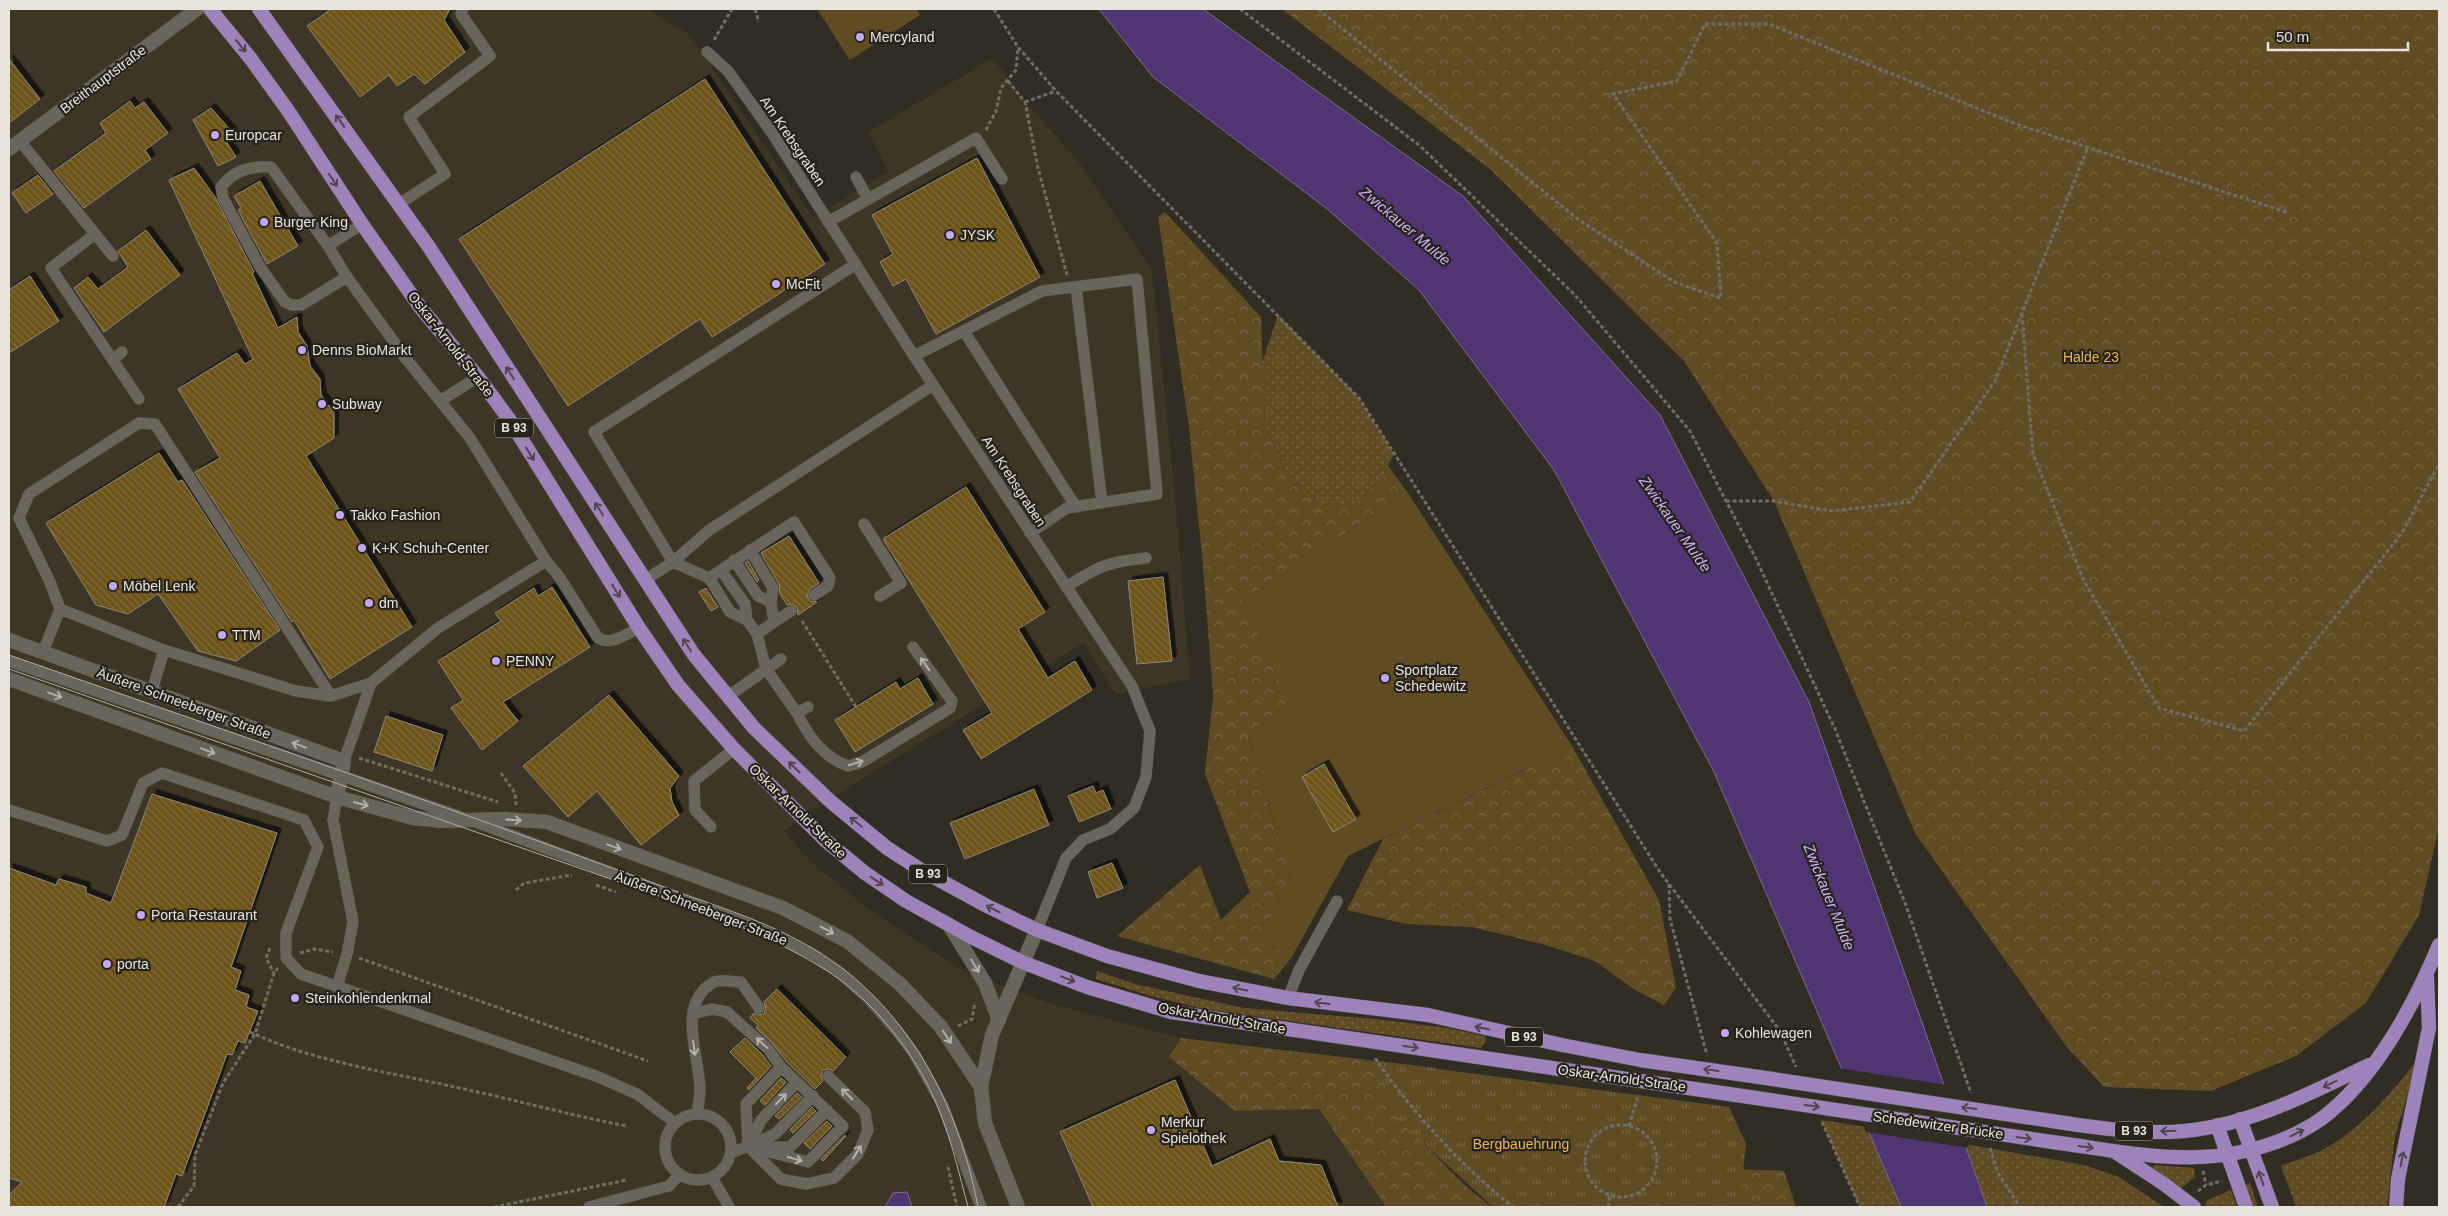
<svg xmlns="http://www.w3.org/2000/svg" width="2448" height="1216" viewBox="0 0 2448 1216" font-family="Helvetica,sans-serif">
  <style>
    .built { fill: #3d3627 }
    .grass { fill: url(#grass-dots) }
    .forest { fill: url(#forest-crowns) }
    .park { fill: url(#park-tufts) }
    .pitch { fill: #5f4c25 }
    .water { fill: #4f3571; stroke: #7d6a92 }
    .pier { fill: #312d23 }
    .building { fill: url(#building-back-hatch); stroke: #8c877c; filter: url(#shadow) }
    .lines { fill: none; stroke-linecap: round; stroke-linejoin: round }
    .service-casing { stroke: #4f4b43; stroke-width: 12 }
    .minor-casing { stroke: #4f4b43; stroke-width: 15 }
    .secondary-casing { stroke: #4f4b43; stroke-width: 15 }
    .primary-casing { stroke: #4f4b43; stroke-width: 15 }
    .path { stroke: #716d65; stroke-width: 3; stroke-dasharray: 4 2.5; stroke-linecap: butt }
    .service { stroke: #6a655a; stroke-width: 11 }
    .minor { stroke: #6a655a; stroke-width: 14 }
    .secondary { stroke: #6a655a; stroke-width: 14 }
    .primary { stroke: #9c83b9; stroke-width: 14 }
    .tram { stroke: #b0aca5; stroke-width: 1 }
    .primary-bridge-casing { stroke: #4f4b43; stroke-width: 15; stroke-linecap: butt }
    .primary-bridge { stroke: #9c83b9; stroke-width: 14 }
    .oneway { stroke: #514552 }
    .oneway2 { stroke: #b5b1a9 }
    .poi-dot { fill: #c4a7f1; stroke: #28231a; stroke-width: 2 }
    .labels { text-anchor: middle; stroke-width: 4.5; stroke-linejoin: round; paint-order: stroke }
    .shield { fill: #28231a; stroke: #aeaaa3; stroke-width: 1 }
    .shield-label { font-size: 12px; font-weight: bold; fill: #e7e4de }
    .poi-label { font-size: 14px; fill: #e7e4de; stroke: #28231a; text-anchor: start }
    .street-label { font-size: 14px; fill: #e7e4de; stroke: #28231a }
    .park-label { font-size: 14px; fill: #e9b954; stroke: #28231a }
    .water-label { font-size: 15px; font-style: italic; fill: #ccb0f8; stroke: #28231a }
  </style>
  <defs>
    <pattern id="grass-dots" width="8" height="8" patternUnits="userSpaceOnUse" patternTransform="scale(1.25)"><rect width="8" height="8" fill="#5f4c25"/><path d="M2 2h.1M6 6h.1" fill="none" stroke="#766644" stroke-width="1.8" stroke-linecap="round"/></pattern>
    <pattern id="forest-crowns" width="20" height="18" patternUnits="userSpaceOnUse" patternTransform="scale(1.25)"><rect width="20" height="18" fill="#5f4c25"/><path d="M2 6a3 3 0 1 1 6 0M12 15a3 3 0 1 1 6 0" fill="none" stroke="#766644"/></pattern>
    <pattern id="park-tufts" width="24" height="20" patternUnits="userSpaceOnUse" patternTransform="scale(1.25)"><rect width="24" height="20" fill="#5f4c25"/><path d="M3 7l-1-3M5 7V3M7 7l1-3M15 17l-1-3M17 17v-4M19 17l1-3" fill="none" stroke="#766644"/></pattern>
    <pattern id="building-back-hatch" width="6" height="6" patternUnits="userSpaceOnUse" patternTransform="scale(1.25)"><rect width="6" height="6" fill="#6c5219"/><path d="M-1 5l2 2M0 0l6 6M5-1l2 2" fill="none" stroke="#816b3a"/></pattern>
    <filter id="shadow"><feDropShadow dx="4.5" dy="-4.5" stdDeviation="0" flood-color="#0009"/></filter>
  </defs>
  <rect width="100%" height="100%" fill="#312d23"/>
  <path class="built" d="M9,9h637l44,26 123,183 75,-47 -20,-39 125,-74 32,44 51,56 76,112 24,235 14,174 -75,15 -31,-51 -232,142 -68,46 30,33 57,47 94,61 87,32 129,34 -12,19 66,54 84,-2 67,98h-1377z"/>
  <path class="grass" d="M1278,315l81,83 35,56 -12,24 -25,25h-37l-33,-30 -22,-48 -3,-62z
    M1097,971l38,13 109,24 131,11 73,9 37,8 1,5 -5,7 -277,-39 -53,-13 -55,-17z
    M2419,1058l-24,78 -8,71h-91l-15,-41c15,-6 33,-11 47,-19 37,-22 64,-55 91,-89z
    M1821,1120l46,7 34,80h-41z
    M1965,1144l119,21 35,12 45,30h-177z
    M2155,1165l39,3 1,9 -14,11 -29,-20z
    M2250,1183l8,24h-7l-8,-21z
    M2231,1190l6,17h-32l2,-7z"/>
  <path class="forest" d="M1282,9h1157v818l-20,88 -53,88 -70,53 -85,35 -107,-4 -38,-41 -151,-213 -141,-332 -90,-140 -194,-192z
    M1165,212l96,105 4,108 22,48 33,30h37l25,-25 6,-12 20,27 -165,107 46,101 -41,35 42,140 -29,63 31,18 -18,22 -157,-43 83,-71 21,55 29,-28 -45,-118 8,-79 -10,-130 -14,-138 -31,-210z
    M1572,746l87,154 17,88 -12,17 -29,-15 -40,-29 -53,-17 -70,-17 -66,-3 -59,-14 36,-71z
    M1181,1038l256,30 -39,52c34,27 59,64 95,87h-107l-67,-98 -84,2 -66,-54z
    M1738,1169l46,2 12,36h-68z"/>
  <path class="park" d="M1399,1064l330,43 17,37 -7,63h-246l-95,-87 -16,-41z"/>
  <path class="pitch" d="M817,9h99l4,6 -70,45z
    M1408,493l164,253 -224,110 -56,101 -31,-18 29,-63 -42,-140 41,-35 -46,-101z"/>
  <path class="water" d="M1099,9h104l261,188 196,218 149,287 178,505h-86l-187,-435 -160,-302 -135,-180 -93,-82 -173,-131z
    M907,1192l5,15h-27l8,-14z"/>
  <path class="pier" d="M1838,1068l109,17 22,63 -103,-16z"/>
  <path class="building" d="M331,9h119l-6,11 21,32 -40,32 -11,-10 -17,12 -8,-11 -29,22 -53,-71z
    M9,59l31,40 -31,24z
    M705,79l120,185 -113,73 -12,-18 -132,87 -109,-167z
    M130,101l5,7 9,-6 24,31 -23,17 6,9 -67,49 -30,-37 52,-38 -6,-10z
    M211,108l22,25 -9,5 12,19 -18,9 -25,-46z
    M977,158l63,119 -104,57 -30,-55 -13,7 -13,-24 13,-8 -21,-39z
    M194,168l21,29 39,75 -2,1 26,55 19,-11 1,15 9,14 3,20 10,13 1,16 13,18v25l-28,18 106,171 -82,52 -36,-59 -2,2 -97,-150 25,-14 -42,-69 59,-36 8,11 8,-5 -84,-179z
    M38,175l15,19 -27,19 -14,-20z
    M260,181l38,65 -31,18 -29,-54 3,-2 -7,-12z
    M146,230l34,45 -76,57 -30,-44 14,-11 10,12 30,-22 -10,-16z
    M30,276l29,45 -50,32v-63z
    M159,453l19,29 4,-2 98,150 -44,31 -38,-10 -40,-57 -30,20 -32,-9 -50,-82z
    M966,487l79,125 -27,17 30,49 27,-17 17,29 -111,69 -18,-29 29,-17 -109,-174z
    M789,536l30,47 -9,6 -3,6 3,6 7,1 -19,13 -1,-8 -6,-3 -4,1 -7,-11 -1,-10 -18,-31z
    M748,561l11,19 -2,2 -12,-19z
    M1163,577l9,84 -35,3 -9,-83z
    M552,587l38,60 -87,55 15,19 -36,29 -31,-42 12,-8 -25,-39 63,-40 -6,-8 39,-25 4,8z
    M706,588l12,19 -7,4 -12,-19z
    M918,678l15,26 -78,48 -20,-32 61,-38 4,7z
    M609,695l70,81 -9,12 2,14 7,13 -38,30 -44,-54 -29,26 -45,-51z
    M386,716l57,19 -11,36 -58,-19z
    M1324,764l32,55 -23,13 -31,-55z
    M1093,786l3,7 7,-3 8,19 -32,13 -11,-26z
    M1034,789l15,36 -84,34 -15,-36z
    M152,794l125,39 -46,134 10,4 -6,19 14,5 -3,12 12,4 -13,32 -7,-2 -6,14 -5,-1 -45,122 -6,-2 -12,33h-155v-12l13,-13 -13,-4v-310l47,17 3,-6 27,8v6l25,10z
    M1112,863l11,25 -26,10 -9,-26z
    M777,989l69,68 -13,14 -4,-2 -6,1 -2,5 2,6 -8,8 -28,-27 -14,-18 -17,-16 2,-3 -8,-7 4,-5 5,2 5,-1 2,-6 -2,-6z
    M745,1038l17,16 9,12 -22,24 -2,-2 9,-10 -26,-26z
    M781,1078l5,4 -21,23 -5,-4z
    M1175,1080l37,86 58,-27 9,22 42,4 17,42h-245l-33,-75z
    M797,1093l5,4 -23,22 -4,-3z
    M812,1107l4,4 -23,22 -3,-3z
    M827,1121l5,5 -22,23 -6,-6z
    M845,1135l1,1 -23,25 -2,-2z"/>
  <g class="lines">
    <defs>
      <path id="service" d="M707,52l21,19 44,62 142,223 218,330 18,45 -4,46 -12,31 -24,21 -27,11 -17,18 -29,72
        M20,141l93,115
        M856,177l12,22
        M399,204l46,-30 -36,-57 81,-61 -29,-42 2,-5
        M828,222l148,-84 26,41
        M95,234l-44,34 88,131
        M328,246l19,31 -46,28h-9l-7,-3 -25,-35 -37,-69 -2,-11c13,-17 29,-21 50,-20l57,79 34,-22
        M1076,287l26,216
        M964,331l112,176
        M914,356l128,-65 95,-12 20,215 -90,14 -37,25
        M113,360l9,-8
        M440,401l38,-24
        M864,524l37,59 -21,13
        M750,550l23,38 -2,14
        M734,560l24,36 13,6 3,20 -17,12
        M546,561l12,14 40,63c13,8 28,-4 41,-10
        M721,570l24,34 2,16
        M709,578l21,34 17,8 10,14 9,35 31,44 11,-6
        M645,580l28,-18 35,-31 225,-146
        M1066,587c33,-21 41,-25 80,-29
        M814,595l14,-9 2,-8 -36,-56 -85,56 -36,-16 -79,-130 262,-168
        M60,609l104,41 132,41 35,5
        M774,622l17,-11
        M43,652l17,-43 -10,-27 -31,-64 10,-24 110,-71 16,1 176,272 40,-13 67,-55 108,-67 -76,-123 -63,-78 -60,-83
        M9,661l475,164 269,101 57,27 30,20 29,26 29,33 17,23 27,49 39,103
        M152,691l12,-41
        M727,697l54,-38
        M797,713c11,23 27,45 51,53l14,-4 88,-54 2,-7 -39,-54
        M344,761l27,-78
        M337,797l-4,23 20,102 -6,32 -10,33
        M9,810l98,31 15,-6 21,-52 19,-10 142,47 14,27 -32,86v25l15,16 295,102 41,18 38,29
        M711,827l-16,-17 -1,-29 40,-32
        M1288,998l11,-28 38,-69
        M693,1014l19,-5 15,3 41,37 13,18 62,59 -35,36 -60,-16
        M697,1114c1,-8 3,-16 3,-24 0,-33 -25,-86 14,-108 7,-3 20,0 27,0l18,26
        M665 1147a33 33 0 1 1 66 0a33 33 0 1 1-66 0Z
        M749,1145l12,-25 36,-38
        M748,1146l-2,-42 35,-37
        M748,1146l27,-12 38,-38
        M768,1147h22l37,-37
        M731,1153l17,-7 33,33 25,5 28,-6 24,-24 10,-24 -3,-18 -37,-36
        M712,1177l17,30
        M589,1207l80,-21 11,-12"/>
      <path id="minor" d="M9,640l335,121 -7,36
        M9,679l328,118 76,21 30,3 61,-2 43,3 236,86 64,33 53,43 41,43 40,60"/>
      <path id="secondary" d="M9,149l188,-140
        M949,925l36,58 14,37
        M1018,1207l-33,-84 -4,-36 11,-52 45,-105"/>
      <path id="primary" d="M210,9l41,50 38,53 73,112 58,83 58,70 31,42 130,209 39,57 56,64 91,91 40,33 41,28 65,36 51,25 65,25 84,25 592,87
        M259,9l170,238 265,408 60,73 76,73 57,47 34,22 66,36 50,24 70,26 92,25 89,17 140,17 134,30 78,15 119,17
        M2240,1119l32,88
        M2052,1121c39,6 79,12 118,11 69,-2 138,-37 199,-67
        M2217,1125l29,82
        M2059,1143c46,6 93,16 140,14 40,-1 88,-14 122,-38 53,-39 93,-114 118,-174
        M2115,1152l49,32 30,23
        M2396,1207l2,-28 31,-151 -2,-52"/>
    </defs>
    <use href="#service" class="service-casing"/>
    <use href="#minor" class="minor-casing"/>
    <use href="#secondary" class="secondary-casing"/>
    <use href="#primary" class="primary-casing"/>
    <path class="path" d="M755,9l4,13
      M994,9l24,38 38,44 303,307 301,474 120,159 16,36
      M1240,9l179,136 156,150 115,136 66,128 79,170 70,174 66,190
      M1318,9l261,211 97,63 45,15 -4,-55 -104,-149 64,-13 28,-57h64l247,100 273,89
      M714,40l18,-31
      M1008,81l17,21 13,66 29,107
      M1025,102l31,-11
      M986,130l10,-19 5,-23 15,-18 2,-23
      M2022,314l11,140 51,127 75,127 85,23 158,-198 37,-69
      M1726,501h48l58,10 78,-9 85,-121 93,-234
      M802,621l54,86
      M359,758l139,44
      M501,773l14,20 1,12
      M1669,884l1,35 37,136
      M596,885l20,7
      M516,890l8,-7 48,-8
      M270,948l-4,10 8,15
      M300,953l14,-4 19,3
      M359,958l289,103
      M958,1026l14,-7 3,-17
      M250,1032c62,29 133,39 200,54 59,12 118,29 177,40
      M1375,1058c38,55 86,108 138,149
      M1822,1122l38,85
      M1585 1161a36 36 0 1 1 72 0a36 36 0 1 1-72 0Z
      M1629,1126l9,-30
      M1990,1148l8,25 22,34
      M948,1167l9,40
      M2203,1171l3,14
      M2198,1191l8,-6 16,-4
      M178,1207l16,-21 1,-31 28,-72 32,-49 19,-61 4,-5
      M494,1207l133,-27
      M1608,1207l2,-11"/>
    <use href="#service" class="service"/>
    <use href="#minor" class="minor"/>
    <use href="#secondary" class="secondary"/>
    <use href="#primary" class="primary"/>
    <path class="tram" d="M9,655c195,68 390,135 584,206 33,12 66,24 99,36 60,21 119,42 167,85 66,59 103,140 119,225
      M9,669l659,230c52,19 106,39 153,68 50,30 94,85 116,138 14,33 22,68 31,102"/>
    <defs>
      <path id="primary-bridge" d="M1759,1077l293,44
        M1763,1099l296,44"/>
    </defs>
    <use href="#primary-bridge" class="primary-bridge-casing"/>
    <use href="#primary-bridge" class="primary-bridge"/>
  </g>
  <defs><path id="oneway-shaft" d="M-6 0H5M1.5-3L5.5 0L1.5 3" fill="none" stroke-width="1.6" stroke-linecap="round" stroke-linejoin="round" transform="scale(1.25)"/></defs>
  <g class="oneway">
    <use href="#oneway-shaft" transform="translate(241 46) rotate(50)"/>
    <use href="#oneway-shaft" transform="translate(340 121) rotate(-125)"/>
    <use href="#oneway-shaft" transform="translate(333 180) rotate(57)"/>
    <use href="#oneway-shaft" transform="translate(510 373) rotate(-123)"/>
    <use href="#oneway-shaft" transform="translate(530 454) rotate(58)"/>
    <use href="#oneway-shaft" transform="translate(599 509) rotate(-123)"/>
    <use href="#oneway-shaft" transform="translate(616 591) rotate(58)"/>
    <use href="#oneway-shaft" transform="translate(687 645) rotate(-123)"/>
    <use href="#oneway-shaft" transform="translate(794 767) rotate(-136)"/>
    <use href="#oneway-shaft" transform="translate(856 822) rotate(-141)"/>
    <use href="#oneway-shaft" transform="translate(877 881) rotate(34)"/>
    <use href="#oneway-shaft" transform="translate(993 909) rotate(-154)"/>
    <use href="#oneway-shaft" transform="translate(1068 979) rotate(21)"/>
    <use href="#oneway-shaft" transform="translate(1240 989) rotate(-169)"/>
    <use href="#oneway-shaft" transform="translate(1322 1003) rotate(-173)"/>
    <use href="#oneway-shaft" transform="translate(1482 1028) rotate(-168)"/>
    <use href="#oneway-shaft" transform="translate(1411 1047) rotate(8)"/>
    <use href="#oneway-shaft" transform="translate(1711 1070) rotate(-172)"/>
    <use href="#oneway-shaft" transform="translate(2330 1084) rotate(154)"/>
    <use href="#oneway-shaft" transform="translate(1812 1106) rotate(8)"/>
    <use href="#oneway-shaft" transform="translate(1969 1108) rotate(-172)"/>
    <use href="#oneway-shaft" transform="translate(2168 1131) rotate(178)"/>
    <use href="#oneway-shaft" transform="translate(2297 1133) rotate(-26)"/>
    <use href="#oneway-shaft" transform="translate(2024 1138) rotate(8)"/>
    <use href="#oneway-shaft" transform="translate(2086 1147) rotate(8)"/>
    <use href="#oneway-shaft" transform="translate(2402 1159) rotate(-79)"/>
    <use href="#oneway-shaft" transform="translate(2261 1178) rotate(-109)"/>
  </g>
  <g class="oneway2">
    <use href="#oneway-shaft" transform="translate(925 664) rotate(-125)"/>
    <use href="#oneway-shaft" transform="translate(55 695) rotate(20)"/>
    <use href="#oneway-shaft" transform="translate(299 745) rotate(-160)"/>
    <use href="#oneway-shaft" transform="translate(208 751) rotate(20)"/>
    <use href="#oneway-shaft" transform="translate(856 763) rotate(-17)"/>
    <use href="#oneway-shaft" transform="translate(361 804) rotate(15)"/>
    <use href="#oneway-shaft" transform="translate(514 820) rotate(5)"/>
    <use href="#oneway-shaft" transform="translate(614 847) rotate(20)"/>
    <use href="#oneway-shaft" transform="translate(827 930) rotate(28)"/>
    <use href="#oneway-shaft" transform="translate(975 966) rotate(59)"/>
    <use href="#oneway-shaft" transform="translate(947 1037) rotate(57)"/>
    <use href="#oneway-shaft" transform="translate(762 1043) rotate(-137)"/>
    <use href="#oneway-shaft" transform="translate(694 1048) rotate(83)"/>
    <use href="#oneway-shaft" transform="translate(847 1094) rotate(-135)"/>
    <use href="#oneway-shaft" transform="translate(781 1099) rotate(-46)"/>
    <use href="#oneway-shaft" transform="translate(857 1152) rotate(-58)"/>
    <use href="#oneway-shaft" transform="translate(795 1159) rotate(15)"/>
  </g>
  <g class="poi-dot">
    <circle cx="860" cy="37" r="5"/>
    <circle cx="215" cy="135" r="5"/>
    <circle cx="264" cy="222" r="5"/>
    <circle cx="950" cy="235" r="5"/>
    <circle cx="776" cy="284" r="5"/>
    <circle cx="302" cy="350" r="5"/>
    <circle cx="322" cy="404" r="5"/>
    <circle cx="340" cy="515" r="5"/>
    <circle cx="362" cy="548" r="5"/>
    <circle cx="113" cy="586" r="5"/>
    <circle cx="369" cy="603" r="5"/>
    <circle cx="222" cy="635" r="5"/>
    <circle cx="496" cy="661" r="5"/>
    <circle cx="1385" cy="678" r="5"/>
    <circle cx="141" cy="915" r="5"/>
    <circle cx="107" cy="964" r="5"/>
    <circle cx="295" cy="998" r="5"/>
    <circle cx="1725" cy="1033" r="5"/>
    <circle cx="1151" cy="1130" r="5"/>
  </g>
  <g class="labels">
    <g class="shield">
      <rect x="495" y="418.5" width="38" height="19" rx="4"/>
      <rect x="909" y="864.5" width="38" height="19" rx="4"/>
      <rect x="1505" y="1027.5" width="38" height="19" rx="4"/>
      <rect x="2115" y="1121.5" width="38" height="19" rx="4"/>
    </g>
    <g class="shield-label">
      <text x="514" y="432">B 93</text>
      <text x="928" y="878">B 93</text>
      <text x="1524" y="1041">B 93</text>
      <text x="2134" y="1135">B 93</text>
    </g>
    <g class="poi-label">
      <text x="870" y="42">Mercyland</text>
      <text x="225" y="140">Europcar</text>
      <text x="274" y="227">Burger King</text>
      <text x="960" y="240">JYSK</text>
      <text x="786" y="289">McFit</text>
      <text x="312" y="355">Denns BioMarkt</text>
      <text x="332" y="409">Subway</text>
      <text x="350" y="520">Takko Fashion</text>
      <text x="372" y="553">K+K Schuh-Center</text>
      <text x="123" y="591">Möbel Lenk</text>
      <text x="379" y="608">dm</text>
      <text x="232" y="640">TTM</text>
      <text x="506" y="666">PENNY</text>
      <text x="1395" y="675">Sportplatz<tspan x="1395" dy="16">Schedewitz</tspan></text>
      <text x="151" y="920">Porta Restaurant</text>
      <text x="117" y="969">porta</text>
      <text x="305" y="1003">Steinkohlendenkmal</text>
      <text x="1735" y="1038">Kohlewagen</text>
      <text x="1161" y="1127">Merkur<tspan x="1161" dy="16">Spielothek</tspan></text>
    </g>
    <g class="street-label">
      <text transform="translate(103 79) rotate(-37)" y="5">Breithauptstraße</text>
      <text transform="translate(793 141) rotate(56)" y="5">Am Krebsgraben</text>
      <text transform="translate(451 344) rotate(52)" y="5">Oskar-Arnold-Straße</text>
      <text transform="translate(1014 481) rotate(57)" y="5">Am Krebsgraben</text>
      <text transform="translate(184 703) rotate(20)" y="5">Äußere Schneeberger Straße</text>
      <text transform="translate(798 811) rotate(44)" y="5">Oskar-Arnold-Straße</text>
      <text transform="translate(701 908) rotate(21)" y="5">Äußere Schneeberger Straße</text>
      <text transform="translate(1222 1018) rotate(10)" y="5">Oskar-Arnold-Straße</text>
      <text transform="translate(1622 1078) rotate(8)" y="5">Oskar-Arnold-Straße</text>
      <text transform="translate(1938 1125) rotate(8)" y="5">Schedewitzer Brücke</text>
    </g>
    <g class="park-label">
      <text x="2091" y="362">Halde 23</text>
      <text x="1521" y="1149">Bergbauehrung</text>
    </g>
    <g class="water-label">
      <text transform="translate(1405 226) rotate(40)" y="5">Zwickauer Mulde</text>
      <text transform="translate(1675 524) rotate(55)" y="5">Zwickauer Mulde</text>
      <text transform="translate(1829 897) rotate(68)" y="5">Zwickauer Mulde</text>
    </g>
  </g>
  <rect width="2448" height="1216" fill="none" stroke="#e7e4de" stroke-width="20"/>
  <path d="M2268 42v8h140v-8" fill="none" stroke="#e7e4de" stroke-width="2.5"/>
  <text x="2276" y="42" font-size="15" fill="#e7e4de" stroke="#28231a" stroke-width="4" paint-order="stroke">50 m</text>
</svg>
